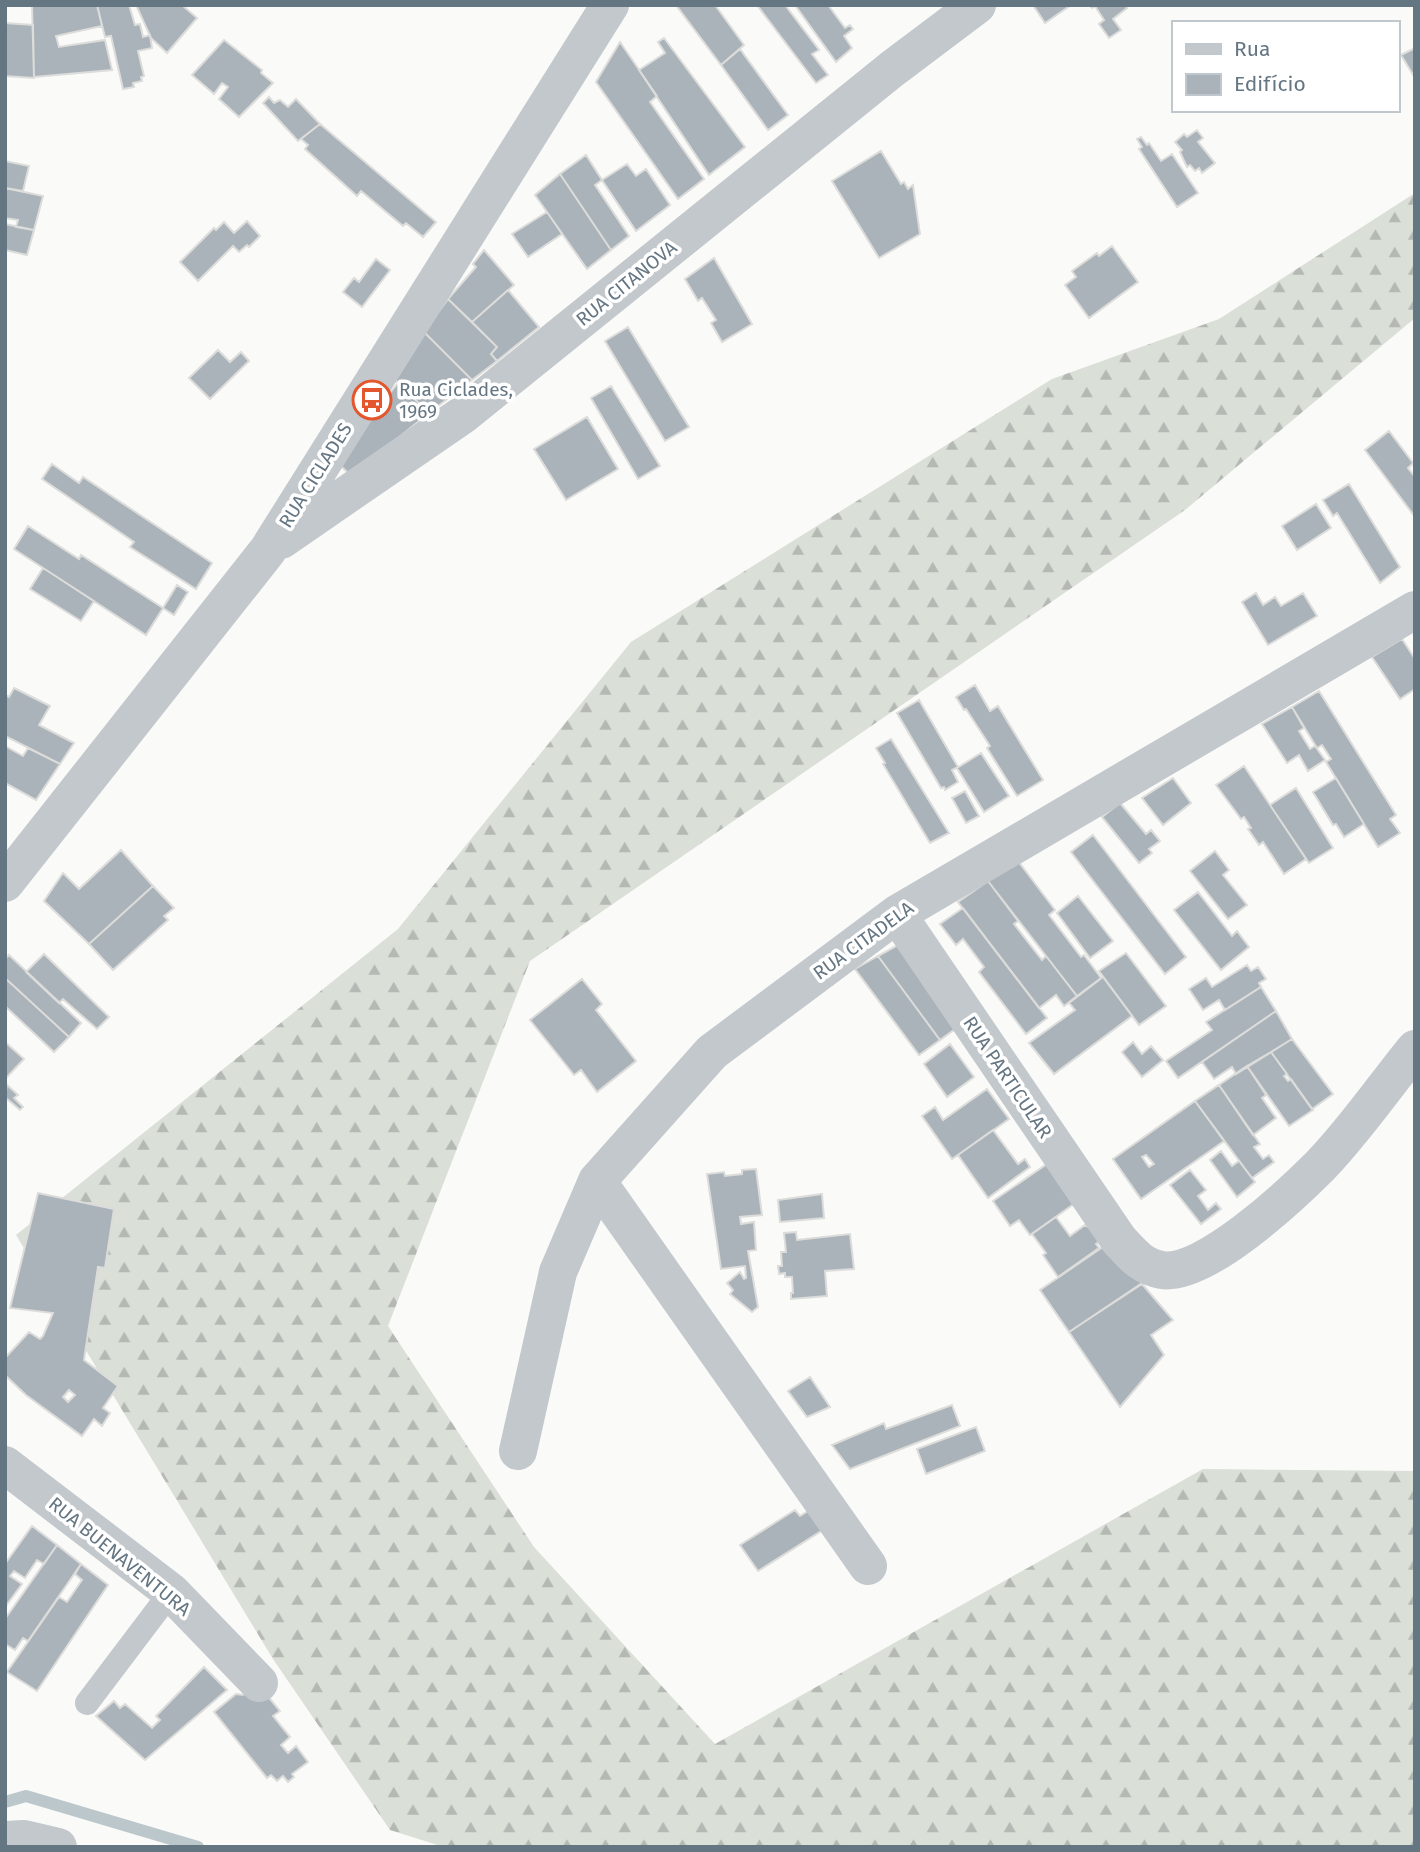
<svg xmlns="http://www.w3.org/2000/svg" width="1420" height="1852" viewBox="0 0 1420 1852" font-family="'Fira Sans',sans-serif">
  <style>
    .forest { fill: url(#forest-firs) }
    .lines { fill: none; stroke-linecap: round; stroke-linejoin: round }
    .stream { stroke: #bbc7cb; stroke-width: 12 }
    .building { fill: #aab3b9; stroke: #dcdcda; stroke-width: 2; fill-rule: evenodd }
    .service { stroke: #c3c8cc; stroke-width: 24 }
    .minor { stroke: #c3c8cc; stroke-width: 38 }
    .labels { text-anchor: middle; stroke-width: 7; stroke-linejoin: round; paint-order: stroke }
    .street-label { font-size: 19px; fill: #657683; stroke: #fff }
    .poi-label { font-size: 19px; fill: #657683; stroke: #fff; text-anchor: start }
  </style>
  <defs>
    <pattern id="forest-firs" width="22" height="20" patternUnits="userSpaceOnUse" patternTransform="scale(1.75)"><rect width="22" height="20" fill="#dadfd7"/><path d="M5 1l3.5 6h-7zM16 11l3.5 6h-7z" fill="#b4b9b4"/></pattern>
  </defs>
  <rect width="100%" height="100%" fill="#fafaf8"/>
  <path class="forest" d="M1415,193v125l-230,192 -655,451 -142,365 146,221 181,197 488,-275 212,2v376h-971l-54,-17 -117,-171 -257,-424 382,-306 233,-287 421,-263 167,-60z"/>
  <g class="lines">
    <path class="stream" d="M5,1802l21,-6 172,51"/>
  </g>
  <path class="building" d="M32,5h65l5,21 -46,10 3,11 46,-7 7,30 -78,7z
    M97,5h32l6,20 5,-1 3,13 7,-2 2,13 -14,3 6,25 -3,1 1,4 -9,2 1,4 -11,2 -12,-53 -6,1z
    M136,5h46l15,13 -30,35 -16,-15z
    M676,5h39l29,40 -23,20z
    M757,5h28l34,45 -7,4 16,21 -12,8z
    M795,5h33l17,23 5,-3 3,4 -9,7 8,12 -16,14z
    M1033,5h38l-26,18z
    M1089,5h36l2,3 -14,11 8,11 -12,8 -10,-14 5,-4 -9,-14 -3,2z
    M5,23l28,2 1,53 -29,-2z
    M664,38l81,109 -36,28 -70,-105 26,-17 -7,-11z
    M224,40l38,30 -1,3 12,10 -34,34 -20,-18 9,-12 -6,-4 -8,11 -22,-19z
    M620,42l37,54 -7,6 54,77 -26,20 -82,-117z
    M740,49l48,66 -20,15 -47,-65z
    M1413,49l2,3v26l-14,-23z
    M269,97l5,6 6,-3 8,7 8,-8 24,25 -22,17 -35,-38z
    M320,124l116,98 -13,15 -17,-14 -3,3 -42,-35 -4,5 -52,-47 3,-4 -7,-6z
    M1197,130l6,8 -5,4 17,21 -13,10 -3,-5 -4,3 -5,-6 -3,2 -7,-15 2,-2 -7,-8 9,-8 3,3z
    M1141,137l6,8 2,-2 12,18 11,-7 26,39 -21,14 -38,-58 3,-2 -5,-8z
    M881,151l20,33 3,-2 4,7 5,-4 7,49 -41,24 -47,-77z
    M586,155l16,25 -7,5 34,51 -18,14 -51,-76z
    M5,161l24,5 -6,25 -18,-3z
    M627,164l9,12 10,-7 24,36 -34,26 -34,-51z
    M560,174l51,76 -24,19 -52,-74z
    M5,188l38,8 -9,34 -18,-3 2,-7 -13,-2z
    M547,212l15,22 -34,23 -16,-23z
    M247,221l13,15 -11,11 -2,-2 -8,7 -6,-6 -35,35 -18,-19 34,-34 2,2 8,-8 10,11z
    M5,224l29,6 -7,25 -22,-5z
    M1112,246l26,36 -49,36 -24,-33 11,-8 -4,-6 25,-18 2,3z
    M484,250l30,35 -42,37 -24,-23 28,-32 -3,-3z
    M714,258l38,66 -30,18 -11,-19 5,-3 -14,-22 -4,3 -13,-22z
    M376,259l14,11 -28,37 -19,-15 11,-14 5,4z
    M508,290l31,37 -42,34 -6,-7 6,-7 -25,-25z
    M448,299l49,48 -6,7 6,7 -25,19 -48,-48z
    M628,327l61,100 -24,14 -60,-100z
    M424,332l48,48 -43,33 -36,-35z
    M218,350l12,12 11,-10 8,9 -39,38 -21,-21z
    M398,383l31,30 -78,63 -15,-15z
    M611,386l49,80 -22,13 -47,-81z
    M587,417l31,52 -52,31 -32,-51z
    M1389,431l24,32 -5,5 7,9v40l-50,-67z
    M52,464l27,19 4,-6 129,86 -16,26 -66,-42 4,-5 -92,-63z
    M1349,484l51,83 -20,16 -43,-70 -4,3 -10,-16z
    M1316,504l15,24 -34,22 -15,-24z
    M28,526l51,33 2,-4 82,53 -17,27 -132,-86z
    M43,568l51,33 -13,20 -51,-32z
    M177,585l11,7 -14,23 -11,-7z
    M1256,593l7,12 12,-8 6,9 22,-13 14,23 -49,29 -26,-43z
    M1402,639l13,20v30l-15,10 -28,-42z
    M975,685l15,26 8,-5 45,74 -26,16 -30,-48 3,-2 -24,-37 -2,1 -8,-13z
    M14,688l36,18 -11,19 35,18 -14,21 -55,-28v-41l4,2z
    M1319,691l77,124 -6,4 10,14 -22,14 -52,-85 5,-3 -9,-14 -5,3 -25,-41z
    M919,700l39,67 -6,3 6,12 -13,8 -1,-3 -3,1 -44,-75z
    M1292,707l12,21 -5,3 11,18 5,-3 10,14 -17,11 -9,-16 -12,8 -25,-39z
    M891,739l58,94 -19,10 -47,-79 2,-1 -9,-15z
    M5,746l18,10 5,-8 32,16 -24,36 -31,-17z
    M981,753l28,43 -25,16 -27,-44z
    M1244,766l62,93 -22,15 -21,-32 -4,3 -11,-16 3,-1 -7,-11 -3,2 -25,-34z
    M1173,778l18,25 -28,22 -21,-27z
    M1336,778l28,46 -20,13 -8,-13 -3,1 -20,-33z
    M1296,788l37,60 -24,15 -39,-58z
    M965,791l14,25 -13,7 -14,-25z
    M1120,803l26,31 5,-4 9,11 -11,8 3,4 -13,10 -37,-46z
    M1093,835l93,122 -21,17 -94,-122z
    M121,850l32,36 -64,58 -45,-43 19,-28 16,16z
    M1215,851l14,19 -6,5 24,30 -19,14 -38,-48z
    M1018,861l37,49 -6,5 32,42 3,-2 17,23 -24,18 -89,-115z
    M988,881l30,40 -4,3 28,36 4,-4 31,40 -13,10 -8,-11 -17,13 -81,-106z
    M153,886l21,22 -10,8 4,4 -55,50 -24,-26z
    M1198,892l34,44 5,-5 12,16 -28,23 -47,-60z
    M1078,896l35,45 -23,17 -33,-45z
    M963,908l84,110 -21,16 -47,-62 5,-5 -21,-28 -7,6 -16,-21z
    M907,940l59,81 -26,19 -62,-84z
    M1126,953l40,53 -27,19 -40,-54z
    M44,954l65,63 -12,12 -34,-30 -4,4 -33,-31z
    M9,955l72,68 -12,14 -64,-59v-19z
    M878,956l62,84 -21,15 -64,-86z
    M1247,965l4,6 7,-4 8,12 -7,4 2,4 -36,23 -6,-10 -16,10 -14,-21 17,-11 6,9z
    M1103,977l29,39 -78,58 -25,-31 46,-33 -6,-7z
    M5,978l64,59 -15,15 -49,-46z
    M582,979l20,25 -6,6 40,51 -39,31 -16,-22 -7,5 -44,-55z
    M1261,987l15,24 -98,67 -12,-17 46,-31 -6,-8z
    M1276,1011l16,28 -56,35 -4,-7 -18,12 -12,-17z
    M1292,1039l41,55 -21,15 -41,-57z
    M5,1042l19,17 -19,20z
    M1133,1042l9,12 9,-8 12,14 -21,17 -20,-25z
    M950,1044l24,33 -27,20 -23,-33z
    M1271,1052l16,22 -3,2 4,5 3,-2 22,31 -24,16 -42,-60z
    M1247,1066l19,29 -4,3 14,20 -23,17 -34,-50z
    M7,1085l11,10 -4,3 9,9 -3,3 -15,-13z
    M1219,1085l41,59 -6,3 9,12 6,-4 5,7 -22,16 -57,-77z
    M987,1089l22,30 -57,40 -30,-43 13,-9 8,13z
    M1195,1101l29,40 -83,58 -28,-40zM1146,1155l8,9 -5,3 -7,-10z
    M993,1130l25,34 7,-5 5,8 -42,31 -30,-43z
    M1221,1151l11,15 7,-5 16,21 -18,15 -27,-37z
    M1050,1162l28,39 -48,34 -11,-15 -9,6 -17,-25z
    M756,1169l6,46 -22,2 1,7 13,-2 2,28 -8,1 10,56 -6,5 -22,-18 3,-4 -6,-7 13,-11 4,7 2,-1 -1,-12 -24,3 -14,-95 17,-2 1,4 17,-2v-4z
    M1190,1170l16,20 -8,6 10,14 8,-7 5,6 -20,15 -31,-39z
    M38,1193l76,16 -9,59 -7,-1 -14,93 34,26 -15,22 7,5 -8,13 -8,-7 -12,17 -56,-41 -21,-20v-17l24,-26 11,7 3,-3 10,-23 -43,-5zM69,1390l6,5 -7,7 -5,-5z
    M822,1194l2,24 -44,4 -2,-22z
    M1056,1217l14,19 15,-11 19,13 -8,6 3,4 -41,29 -15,-22 3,-2 -14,-19z
    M796,1232l1,8 53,-6 4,35 -29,2 2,25 -36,3v-6h2l-1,-16h-7v-4l-6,1 -1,-8h4l-1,-14h5l-2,-19z
    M1113,1240l32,41 -76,51 -29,-42z
    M1142,1284l31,36 -22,15 13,20 -44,52 -51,-75z
    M810,1377l20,30 -23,10 -19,-26z
    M952,1405l8,21 -110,43 -18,-24 52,-22 2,6z
    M976,1427l9,24 -59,23 -9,-25z
    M821,1503l13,20 -76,48 -18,-26 55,-35 5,6z
    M32,1526l25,19 -13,19 -7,-4 -12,18 -11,-7 -4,5 12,8 -17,23v-43z
    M57,1545l24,19 -53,77 -5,-3 -8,12 -10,-6v-25z
    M81,1564l27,21 -71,106 -30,-19 52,-75 8,5 15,-22 -7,-6z
    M204,1667l23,23 -82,70 -49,-44 18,-15 6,7 5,-4 27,24 8,-8 -4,-4z
    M257,1683l23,28 -7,5 17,21 -9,8 7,8 8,-7 12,16 -16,12 2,3 -6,5 -5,-6 -6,5 -6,-6 -4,3 -53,-66 22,-18 7,1 8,-9z"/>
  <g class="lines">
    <path class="service" d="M87,1703l84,-111"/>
    <path class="minor" d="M281,540l183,-126 428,-345 85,-64
      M5,883l263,-333 342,-545
      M897,914l222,326c14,15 22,26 43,30 42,7 129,-75 158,-104 34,-35 64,-79 95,-117
      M597,1181l271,385
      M518,1451l40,-179 39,-91 115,-129 185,-138 518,-304
      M5,1465l166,127 88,91
      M5,1840l19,-1 34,8"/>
  </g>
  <defs>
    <symbol id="bus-ring" viewBox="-11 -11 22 22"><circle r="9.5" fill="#fff" stroke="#e4572e" stroke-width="1.5"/><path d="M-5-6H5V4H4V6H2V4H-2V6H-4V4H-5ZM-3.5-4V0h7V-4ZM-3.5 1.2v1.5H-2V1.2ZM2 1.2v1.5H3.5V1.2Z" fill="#e4572e"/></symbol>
  </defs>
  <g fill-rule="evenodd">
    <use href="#bus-ring" x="350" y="378" width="44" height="44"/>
  </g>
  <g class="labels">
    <g class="street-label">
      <text transform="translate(626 283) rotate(-39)" y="7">RUA CITANOVA</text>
      <text transform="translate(315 475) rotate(-58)" y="7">RUA CICLADES</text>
      <text transform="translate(863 940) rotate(-36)" y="7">RUA CITADELA</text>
      <text transform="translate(1008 1077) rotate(56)" y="7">RUA PARTICULAR</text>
      <text transform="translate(120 1556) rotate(39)" y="7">RUA BUENAVENTURA</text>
    </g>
    <g class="poi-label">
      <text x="399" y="396">Rua Ciclades,<tspan x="399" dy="22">1969</tspan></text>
    </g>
  </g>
  <rect width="1420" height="1852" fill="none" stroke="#657683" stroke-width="14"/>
  <rect x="1172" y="21" width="228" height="91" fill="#ffffff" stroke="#c1c8cd" stroke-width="2"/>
  <rect x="1186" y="44" width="35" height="10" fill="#c3c8cc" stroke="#c1c8cd" stroke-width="2"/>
  <text x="1234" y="56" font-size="21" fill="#657683">Rua</text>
  <rect x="1186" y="74" width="35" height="21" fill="#aab3b9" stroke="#c1c8cd" stroke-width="2"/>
  <text x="1234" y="91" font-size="21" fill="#657683">Edifício</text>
</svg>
